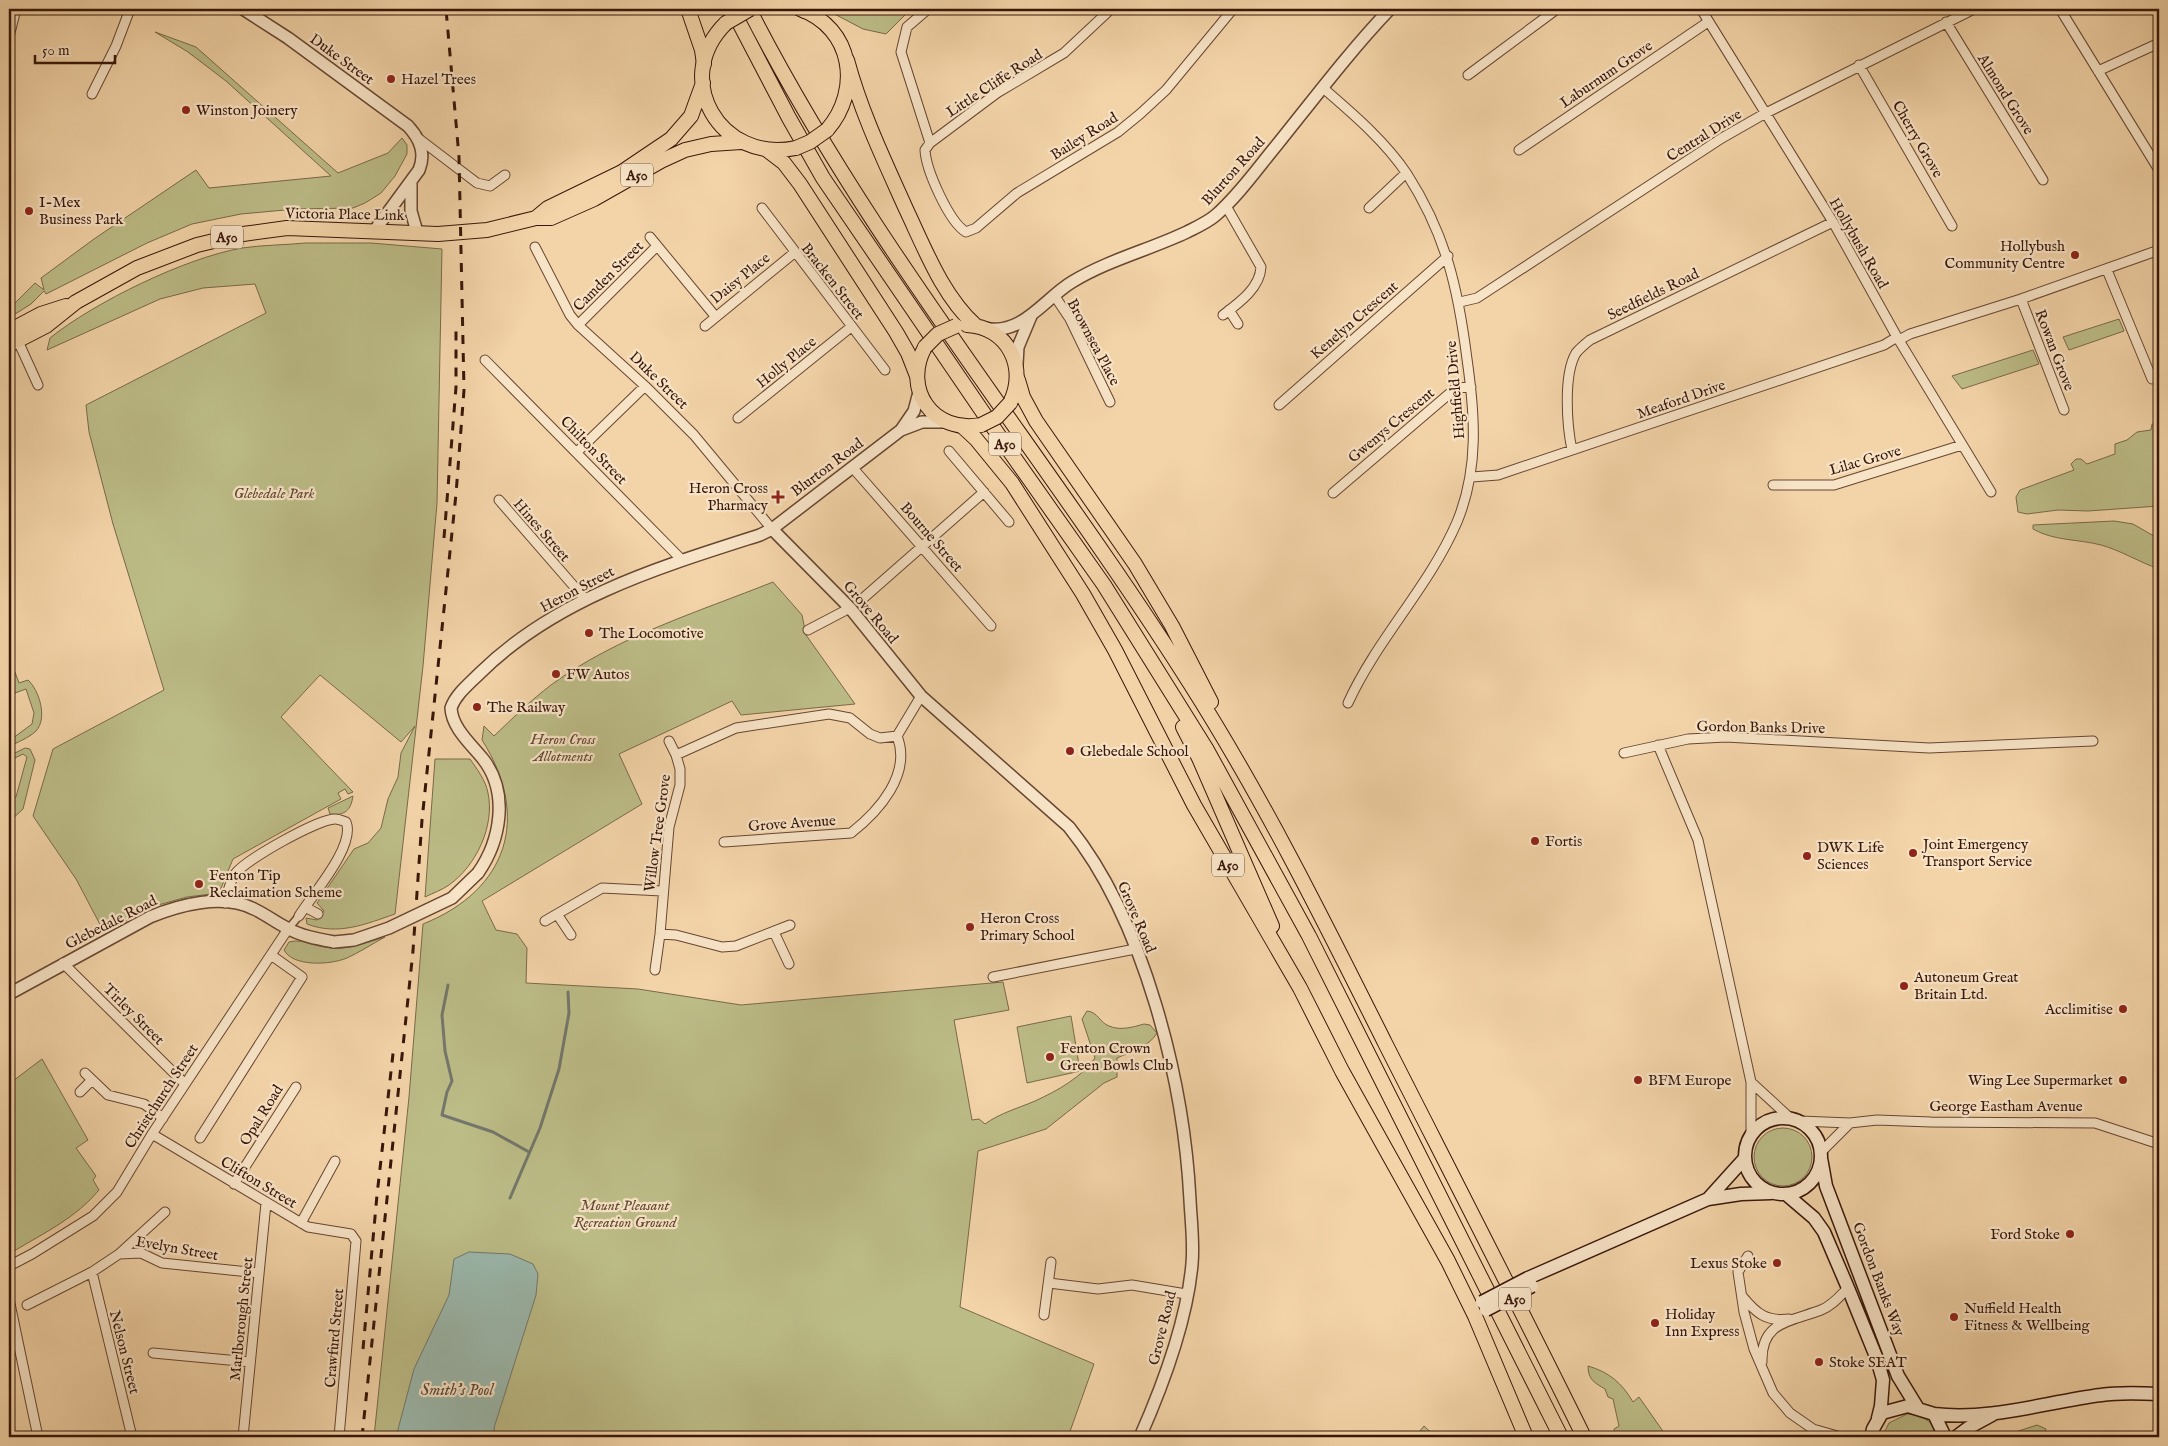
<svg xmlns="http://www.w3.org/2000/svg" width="2168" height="1446" viewBox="0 0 2168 1446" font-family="'IM FELL English',serif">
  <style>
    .green { fill: #bcbc87; stroke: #7a6948 }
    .water { fill: #9bb8ac; stroke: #73776b }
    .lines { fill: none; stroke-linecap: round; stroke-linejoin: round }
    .stream { stroke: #73776b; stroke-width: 3 }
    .pedestrian-casing { stroke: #674632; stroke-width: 9 }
    .minor-casing { stroke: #674632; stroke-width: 11 }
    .tertiary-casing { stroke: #674632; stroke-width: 14 }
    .secondary-casing { stroke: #38160a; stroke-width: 15 }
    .primary-casing { stroke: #38160a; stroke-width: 16 }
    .trunk-casing { stroke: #38160a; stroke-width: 16 }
    .pedestrian { stroke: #f7e3c6; stroke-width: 6 }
    .minor { stroke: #f7e3c6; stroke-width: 9 }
    .tertiary { stroke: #f7e3c6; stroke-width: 11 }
    .secondary { stroke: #f7e3c6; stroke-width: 12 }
    .primary { stroke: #f3d4a8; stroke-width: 14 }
    .trunk { stroke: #f3d4a8; stroke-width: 14 }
    .rail { stroke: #38160a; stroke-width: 3; stroke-dasharray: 9 9; stroke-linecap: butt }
    .tertiary-bridge-casing { stroke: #674632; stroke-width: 14; stroke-linecap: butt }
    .secondary-bridge-casing { stroke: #38160a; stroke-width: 15; stroke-linecap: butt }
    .primary-bridge-casing { stroke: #38160a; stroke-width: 16; stroke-linecap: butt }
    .tertiary-bridge { stroke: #f7e3c6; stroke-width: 11 }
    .secondary-bridge { stroke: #f7e3c6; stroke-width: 12 }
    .primary-bridge { stroke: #f3d4a8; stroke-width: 14 }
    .poi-dot { fill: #8f2418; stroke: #f7e3c6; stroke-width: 2 }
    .labels { text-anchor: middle; stroke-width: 4.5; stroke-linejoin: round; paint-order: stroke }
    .shield { fill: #f7e3c6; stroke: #715442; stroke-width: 1 }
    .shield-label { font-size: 14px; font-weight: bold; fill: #38160a }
    .street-label { font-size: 15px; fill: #38160a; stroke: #f7e3c6 }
    .poi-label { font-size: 15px; fill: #38160a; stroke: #f7e3c6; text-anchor: start }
    .park-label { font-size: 15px; font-style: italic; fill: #604830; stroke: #f7e3c6 }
    .water-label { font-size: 16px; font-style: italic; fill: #56473b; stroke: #f7e3c6 }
  </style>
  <rect width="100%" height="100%" fill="#f3d4a8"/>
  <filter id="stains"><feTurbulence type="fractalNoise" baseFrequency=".004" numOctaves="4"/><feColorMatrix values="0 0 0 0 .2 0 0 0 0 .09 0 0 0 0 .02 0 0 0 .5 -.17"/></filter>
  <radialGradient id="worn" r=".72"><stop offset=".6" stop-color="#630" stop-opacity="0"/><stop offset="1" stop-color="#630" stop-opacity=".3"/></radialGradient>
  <path class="green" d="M825,9h86l-25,25 -23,-5z
    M155,32l41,15 142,126 50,-20 14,-15 5,7v9l-12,22 -14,17 -16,10 -12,5 -57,1 -55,5 -49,10 -45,19 -101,51 -2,-3 -13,13 -22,14v-9l26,-26 9,7 -3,-12 53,-39 102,-69 13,18 122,-12 -105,-95 -38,-29z
    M306,243h65l71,6 -5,254 -14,163 -28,248c-29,10 -57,22 -88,10l-1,-6 11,2 7,-9 -7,-8 37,-54 14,-6 13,-15 7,-29 10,-22 3,-24 14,-27 -14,16 -81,-67 -39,42 72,75 -5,2 -3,-5 -7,4 3,6 -108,60 -14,34 -32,4 -36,10 -47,25 -28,-53 -43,-63 20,-67 111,-59 -51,-166 -24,-92 -3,-27 180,-92 -11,-29 -52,4 -43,11 -113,51 3,-12c45,-36 135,-80 192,-90 20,-3 43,-3 64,-5z
    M2119,319l5,12 -55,19 -6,-13z
    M2033,350l6,14 -77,25 -10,-13z
    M2152,424h7v82l-71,5 -30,-1 -31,4 -9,-2 -2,-15 4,-7 54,-20 -3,-6 5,-5h5l6,5 28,-10v-10l12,-4 10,-8 14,-2z
    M2114,521l19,3 26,15v30c-20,-7 -37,-18 -58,-24 -23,-6 -47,-4 -68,-16v-4z
    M773,582l29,33 4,20 49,69 -114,11 -9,-14 -113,53 23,50 -160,97 14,29 21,4 10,14 -1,35 112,6 103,16 262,-23 6,28 -55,10 18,100 7,-1 6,5c15,-11 34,-16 50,-23 22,-10 47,-24 60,-43l-13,-39 5,-8c11,1 13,12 22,15 12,5 24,1 35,-2l6,1 7,8c-8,14 -27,19 -40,25v19l-13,6 -58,46 -68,22 -18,156 134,57 -26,73h-694l35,-340 14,-173c85,-34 108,-107 59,-184l2,-14 10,10c18,-17 37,-36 57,-51 65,-48 147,-73 222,-103z
    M9,656l10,27 9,-3c11,10 20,38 8,51 -7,7 -19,11 -27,16v-6l23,-17 2,-11 -8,-24 -11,4 -6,-15z
    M25,748l5,1 5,11 -12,49 -14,13v-21l7,-4 11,-40 -4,-3 -14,7v-5z
    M435,759h35c7,10 16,22 18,34 7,33 -12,73 -39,92 -7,5 -16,8 -24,12z
    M353,796c-2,14 -8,20 -23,18l-2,-6z
    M385,937c-13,7 -25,15 -38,21 -17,7 -54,9 -63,-8l5,-8c14,-4 28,5 42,6 18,2 37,-6 54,-11z
    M1071,1016l9,55 -53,12 -10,-56z
    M42,1059l46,81 -12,8 20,28 -3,4 6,10c-23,28 -55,43 -85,61l-5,-9v-158z
    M1754 1157a29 29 0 1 1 58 0a29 29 0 1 1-58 0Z
    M1588,1366c21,6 34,17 45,36l6,-5 28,40h-52l-1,-8 5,-3 -6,-27 -5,-2 -3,-8c-10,-6 -17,-9 -17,-23z
    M1907,1414c14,1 28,7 31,23h-56l7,-14z
    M2037,1425l9,4 -2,7 -44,1z
    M1424,1426l12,11h-21z"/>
  <path class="water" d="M469,1252l41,2 23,10 5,10 -2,21 -42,133 2,9h-100l18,-68 35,-74 5,-36z"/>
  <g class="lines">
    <path class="stream" d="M448,985l-6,30 3,36 7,30 -5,11 -5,23 51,17 36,20
      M510,1198l30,-70 19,-59 10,-56 -1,-21"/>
    <defs>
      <path id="pedestrian" d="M288,929l11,-13"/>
      <path id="minor" d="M928,9l-21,18 -6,25 29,91
        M1111,9l-47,44 -67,40 -67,50 -5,7c1,20 24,72 41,82l10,-4 41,-35 101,-61 22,-18 26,-24 67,-81
        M1701,9l132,213 64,115 94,155
        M2060,9l99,161
        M1946,22l97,158
        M9,37l7,-28
        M1859,65l93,161
        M2098,71l61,-28
        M1468,75l89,-66
        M1323,88c30,26 62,53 84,86 39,61 51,114 60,185 8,56 12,110 -10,163 -28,65 -80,117 -109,181
        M92,94l24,-48 14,-37
        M418,138l59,45 13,3 15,-11
        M1519,150l189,-128
        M762,208l123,162
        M1369,208l37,-35
        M650,237l65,79
        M535,247l35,68 8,10 67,61 49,49 78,94
        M2107,270l45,109
        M1054,295l16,24 40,83
        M2021,299l43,111
        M1460,302l17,-4 245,-160 42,-24 210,-105
        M1229,310l9,14
        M1223,315c16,-12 37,-27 38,-48l-35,-61
        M578,325l79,-79
        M705,326l89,-73
        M1899,340l11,-6 111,-35 138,-49
        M18,341l20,44
        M485,360l197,200
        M1279,405l169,-149
        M738,418l113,-91
        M1572,450c-5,-24 -9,-75 4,-97 4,-5 9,-9 14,-13l243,-118
        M949,451l60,71
        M577,452l68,-66
        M852,467l139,159
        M1472,477l26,-2 386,-130 13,-8
        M1773,485h61l128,-40
        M1333,493l123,-105 15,-1
        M499,500l86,99
        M860,601l124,-109
        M808,630l42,-22
        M669,741l7,14
        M1658,745l40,95 53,242v51
        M1624,753l64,-14 38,-2 203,11 164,-7
        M724,842l127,-9c28,-22 61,-59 46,-97l24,-40
        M225,903c3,-11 4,-20 10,-29 10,-14 83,-55 100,-55 4,0 8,2 11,3 10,24 -34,73 -47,94
        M305,907l13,7
        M557,914l14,21
        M545,921l57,-33 60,3
        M774,932l15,32
        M660,934l16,1 46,12 14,-1 54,-21
        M63,963l122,121
        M655,970l5,-36 9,-107 11,-42v-16l-4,-14 60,-27 93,-14 21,4 20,16 10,4 17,-2
        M993,977l142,-28
        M85,1073l23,22 36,9 19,14
        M1751,1082l38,35
        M80,1092l12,-12
        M1800,1121l50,2 27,-3 54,2 164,1 64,21
        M152,1134l156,93 43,7 5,7 -17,196
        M200,1138l102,-161 -31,-22
        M1821,1152l29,-29
        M234,1184l62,-97
        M301,1223l34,-62
        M119,1254l46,-42
        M1748,1256l-10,16 6,40 10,37 19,44 17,20 23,16 28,8
        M9,1266l23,-12 61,-38 24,-24 35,-58 136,-205
        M92,1272l40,165
        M1049,1283l49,6 34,-4 54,9
        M1742,1296c14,17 24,26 47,23
        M9,1299l29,138
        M27,1305l65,-33 27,-18 22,-1 21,10 97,10
        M1044,1315l7,-53
        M153,1353l97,9
        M1762,1362c-1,-41 28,-40 59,-52 11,-4 19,-14 27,-22
        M243,1437l23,-234"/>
      <path id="tertiary" d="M243,9l45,29 120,88c12,13 18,27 11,44l-44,60
        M411,184v27l6,21
        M985,328c36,9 60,-30 87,-46 36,-22 77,-32 115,-50 10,-5 21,-10 29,-17 23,-20 41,-46 60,-69 37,-46 73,-94 114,-137
        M1017,364l1,-17 13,-31
        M901,430l13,-19 5,-19
        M772,529l78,79 71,88 148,131c75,93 115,254 121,373 1,21 4,43 2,64 -5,57 -29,121 -52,173
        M478,873c23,-33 31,-81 5,-114 -12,-15 -31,-31 -32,-51 5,-14 18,-24 29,-35 76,-75 180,-106 280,-138l12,-6 129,-99 21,-8h24
        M9,994l141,-77c29,-12 73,-24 104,-8 11,5 21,13 33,19 14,8 31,11 47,14"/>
      <path id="secondary" d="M1745 1156a38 38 0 1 1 76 0a38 38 0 1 1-76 0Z
        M1821,1158l5,28 72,190 19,31
        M1787,1195l27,23 10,14 24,56 29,71 6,21 -2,26 -3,12
        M1708,1199l37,-41
        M1528,1278l180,-79 33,-5 30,-1
        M1934,1414c56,7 112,-12 167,-19 19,-3 39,-2 58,-1
        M1871,1437l2,-8 9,-16 26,-7 26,8 11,23
        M1956,1437l12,-9 24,-13"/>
      <path id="primary" d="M800,9c53,19 62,81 27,121
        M726,23c-56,55 -6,141 70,125
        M847,60c14,52 37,100 59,149 19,40 36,86 70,117
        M767,150l17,13 16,21 96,148 12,21 9,23
        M536,218l12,-10 74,-36 49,-33 20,-23 12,-33
        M967,325c41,2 61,43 43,78
        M9,331l32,-17 25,-8
        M9,345l37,-19 30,-24 61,-34 60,-23 46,-11 44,-6 151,6 49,-4 49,-12h15l43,-19 67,-38 24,-11 26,-6 30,-2
        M925,347c-23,42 8,87 56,78"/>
      <path id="trunk" d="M688,9l14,41 2,14
        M732,9l57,109 34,60 183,268 98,139 103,165 102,186 252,501
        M749,9c123,241 298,448 442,676 73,115 133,236 194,358 67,132 134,262 199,394
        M802,9l3,2
        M1018,380l5,17 13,24 99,143 37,62 39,76
        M962,426l14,13 36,44 71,111 32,56 79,155 106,183 42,83 106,190 27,55 51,121
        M1183,727l16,31 73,168"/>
    </defs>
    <use href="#pedestrian" class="pedestrian-casing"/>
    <use href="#minor" class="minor-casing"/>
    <use href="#tertiary" class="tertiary-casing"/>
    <use href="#secondary" class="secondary-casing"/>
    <use href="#primary" class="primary-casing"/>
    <use href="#trunk" class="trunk-casing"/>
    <use href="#pedestrian" class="pedestrian"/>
    <use href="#minor" class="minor"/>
    <use href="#tertiary" class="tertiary"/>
    <use href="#secondary" class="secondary"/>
    <use href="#primary" class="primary"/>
    <use href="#trunk" class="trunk"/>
    <path class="rail" d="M444,538l12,-151v-59
      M363,1349l14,-154 17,-150
      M362,1437l51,-486 9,-131 34,-326 8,-104 -5,-233 -13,-148"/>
    <defs>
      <path id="tertiary-bridge" d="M334,942l20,-2 35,-12 63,-30 26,-25"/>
      <path id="secondary-bridge" d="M1482,1302l46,-24
        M1486,1310l46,-24"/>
      <path id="primary-bridge" d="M726,23l24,-14
        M796,148l14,-6 17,-12
        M925,347l13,-13 18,-8
        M981,425l16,-8 13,-14"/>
    </defs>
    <use href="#tertiary-bridge" class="tertiary-bridge-casing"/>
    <use href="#secondary-bridge" class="secondary-bridge-casing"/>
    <use href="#primary-bridge" class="primary-bridge-casing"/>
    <use href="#tertiary-bridge" class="tertiary-bridge"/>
    <use href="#secondary-bridge" class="secondary-bridge"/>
    <use href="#primary-bridge" class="primary-bridge"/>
  </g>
  <g class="poi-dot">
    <circle cx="391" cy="79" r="5"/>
    <circle cx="186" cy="110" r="5"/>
    <circle cx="29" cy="211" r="5"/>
    <circle cx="2075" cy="255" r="5"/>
    <path d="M775.5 489.5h5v5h5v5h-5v5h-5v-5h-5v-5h5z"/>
    <circle cx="589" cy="633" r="5"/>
    <circle cx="556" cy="674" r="5"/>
    <circle cx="477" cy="707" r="5"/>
    <circle cx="1070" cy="751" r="5"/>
    <circle cx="1535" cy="841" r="5"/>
    <circle cx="1913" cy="853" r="5"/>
    <circle cx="1807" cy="856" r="5"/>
    <circle cx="199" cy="884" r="5"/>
    <circle cx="970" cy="927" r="5"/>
    <circle cx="1904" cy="986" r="5"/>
    <circle cx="2123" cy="1009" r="5"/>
    <circle cx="1050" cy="1057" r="5"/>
    <circle cx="1638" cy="1080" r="5"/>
    <circle cx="2123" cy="1080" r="5"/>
    <circle cx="2070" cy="1234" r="5"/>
    <circle cx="1777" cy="1263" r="5"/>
    <circle cx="1954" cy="1317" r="5"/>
    <circle cx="1655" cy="1323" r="5"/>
    <circle cx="1819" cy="1362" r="5"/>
  </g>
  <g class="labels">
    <g class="shield">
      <rect x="621" y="163.5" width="32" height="23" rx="4"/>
      <rect x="211" y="225.5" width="32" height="23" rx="4"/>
      <rect x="989" y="432.5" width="32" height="23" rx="4"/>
      <rect x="1212" y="853.5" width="32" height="23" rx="4"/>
      <rect x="1499" y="1287.5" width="32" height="23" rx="4"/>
    </g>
    <g class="shield-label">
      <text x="637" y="180">A50</text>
      <text x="227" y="242">A50</text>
      <text x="1005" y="449">A50</text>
      <text x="1228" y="870">A50</text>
      <text x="1515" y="1304">A50</text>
    </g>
    <g class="street-label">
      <text transform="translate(342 59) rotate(36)" y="5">Duke Street</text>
      <text transform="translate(1606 74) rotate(-34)" y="5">Laburnum Grove</text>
      <text transform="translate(994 83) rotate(-33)" y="5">Little Cliffe Road</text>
      <text transform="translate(2006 94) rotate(58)" y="5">Almond Grove</text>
      <text transform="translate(1704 135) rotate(-32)" y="5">Central Drive</text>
      <text transform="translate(1084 136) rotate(-32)" y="5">Bailey Road</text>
      <text transform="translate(1918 139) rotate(60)" y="5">Cherry Grove</text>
      <text transform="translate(1233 171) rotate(-48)" y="5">Blurton Road</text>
      <text transform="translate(345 214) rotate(1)" y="5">Victoria Place Link</text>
      <text transform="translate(1859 243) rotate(60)" y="5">Hollybush Road</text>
      <text transform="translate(608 276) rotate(-45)" y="5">Camden Street</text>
      <text transform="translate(740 278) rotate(-39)" y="5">Daisy Place</text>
      <text transform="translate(833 281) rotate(52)" y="5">Bracken Street</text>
      <text transform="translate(1653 294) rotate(-26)" y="5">Seedfields Road</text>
      <text transform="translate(1354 320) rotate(-41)" y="5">Kenelyn Crescent</text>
      <text transform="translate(1094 342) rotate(62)" y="5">Brownsea Place</text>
      <text transform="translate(2055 350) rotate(69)" y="5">Rowan Grove</text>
      <text transform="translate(786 362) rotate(-39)" y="5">Holly Place</text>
      <text transform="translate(659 380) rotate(44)" y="5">Duke Street</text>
      <text transform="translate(1455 390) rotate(-95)" y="5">Highfield Drive</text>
      <text transform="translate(1681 399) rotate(-19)" y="5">Meaford Drive</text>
      <text transform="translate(1391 425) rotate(-40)" y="5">Gwenys Crescent</text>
      <text transform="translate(594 450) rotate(46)" y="5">Chilton Street</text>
      <text transform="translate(1865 460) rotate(-16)" y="5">Lilac Grove</text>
      <text transform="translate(827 467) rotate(-37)" y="5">Blurton Road</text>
      <text transform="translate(542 530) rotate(49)" y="5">Hines Street</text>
      <text transform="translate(932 537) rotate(49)" y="5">Bourne Street</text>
      <text transform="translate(577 589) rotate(-28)" y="5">Heron Street</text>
      <text transform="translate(871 612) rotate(50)" y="5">Grove Road</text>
      <text transform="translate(1761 727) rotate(1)" y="5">Gordon Banks Drive</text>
      <text transform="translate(792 823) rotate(-4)" y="5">Grove Avenue</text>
      <text transform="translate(657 833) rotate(-82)" y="5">Willow Tree Grove</text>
      <text transform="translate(1137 917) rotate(67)" y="5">Grove Road</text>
      <text transform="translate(111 922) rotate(-27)" y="5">Glebedale Road</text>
      <text transform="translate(134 1014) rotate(45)" y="5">Tirley Street</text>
      <text transform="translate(161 1096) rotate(-57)" y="5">Christchurch Street</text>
      <text x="2006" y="1111">George Eastham Avenue</text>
      <text transform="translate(261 1115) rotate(-58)" y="5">Opal Road</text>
      <text transform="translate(259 1182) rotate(31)" y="5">Clifton Street</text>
      <text transform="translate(177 1248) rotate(10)" y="5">Evelyn Street</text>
      <text transform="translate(1879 1279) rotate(69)" y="5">Gordon Banks Way</text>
      <text transform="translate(241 1319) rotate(-84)" y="5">Marlborough Street</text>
      <text transform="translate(1162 1328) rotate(-76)" y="5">Grove Road</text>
      <text transform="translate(334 1338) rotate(-85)" y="5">Crawfurd Street</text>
      <text transform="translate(125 1352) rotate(76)" y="5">Nelson Street</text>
    </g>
    <g class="poi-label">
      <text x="401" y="84">Hazel Trees</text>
      <text x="196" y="115">Winston Joinery</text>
      <text x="39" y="207">I-Mex<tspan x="39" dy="17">Business Park</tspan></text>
      <text x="2065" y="251" text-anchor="end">Hollybush<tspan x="2065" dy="17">Community Centre</tspan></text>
      <text x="768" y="493" text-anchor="end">Heron Cross<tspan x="768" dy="17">Pharmacy</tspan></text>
      <text x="599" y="638">The Locomotive</text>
      <text x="566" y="679">FW Autos</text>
      <text x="487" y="712">The Railway</text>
      <text x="1080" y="756">Glebedale School</text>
      <text x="1545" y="846">Fortis</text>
      <text x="1923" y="849">Joint Emergency<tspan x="1923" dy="17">Transport Service</tspan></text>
      <text x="1817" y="852">DWK Life<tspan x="1817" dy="17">Sciences</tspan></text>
      <text x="209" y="880">Fenton Tip<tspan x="209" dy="17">Reclaimation Scheme</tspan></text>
      <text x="980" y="923">Heron Cross<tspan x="980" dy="17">Primary School</tspan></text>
      <text x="1914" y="982">Autoneum Great<tspan x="1914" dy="17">Britain Ltd.</tspan></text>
      <text x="2113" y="1014" text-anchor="end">Acclimitise</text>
      <text x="1060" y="1053">Fenton Crown<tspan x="1060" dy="17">Green Bowls Club</tspan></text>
      <text x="1648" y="1085">BFM Europe</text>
      <text x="2113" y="1085" text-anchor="end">Wing Lee Supermarket</text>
      <text x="2060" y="1239" text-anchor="end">Ford Stoke</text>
      <text x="1767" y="1268" text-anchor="end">Lexus Stoke</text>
      <text x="1964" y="1313">Nuffield Health<tspan x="1964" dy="17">Fitness &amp; Wellbeing</tspan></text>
      <text x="1665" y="1319">Holiday<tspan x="1665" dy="17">Inn Express</tspan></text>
      <text x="1829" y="1367">Stoke SEAT</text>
    </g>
    <g class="park-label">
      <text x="274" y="498">Glebedale Park</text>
      <text x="563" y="744">Heron Cross<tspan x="563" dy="17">Allotments</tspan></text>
      <text x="625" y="1210">Mount Pleasant<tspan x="625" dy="17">Recreation Ground</tspan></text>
    </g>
    <g class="water-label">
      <text x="457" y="1395">Smith's Pool</text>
    </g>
  </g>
  <rect width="2168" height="1446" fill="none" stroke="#f3d4a8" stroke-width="30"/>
  <rect x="10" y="10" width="2148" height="1426" fill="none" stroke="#38160a" stroke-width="2.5"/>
  <rect x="15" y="15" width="2138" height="1416" fill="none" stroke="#38160a"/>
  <path d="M35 55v8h80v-8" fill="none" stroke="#38160a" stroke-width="2.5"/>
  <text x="42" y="55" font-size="15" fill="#38160a" stroke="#f7e3c6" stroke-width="4" paint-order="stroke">50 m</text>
  <rect width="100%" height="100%" filter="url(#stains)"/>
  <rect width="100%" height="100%" fill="url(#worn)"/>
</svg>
